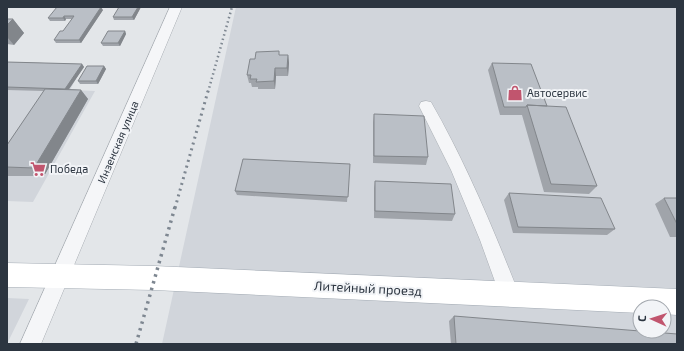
<svg xmlns="http://www.w3.org/2000/svg" width="684" height="351" viewBox="0 0 684 351" font-family="'Exo 2',sans-serif">
  <style>
    .built { fill: #d1d5db; fill-rule: evenodd }
    .lines { fill: none; stroke-linecap: round; stroke-linejoin: round }
    .minor-casing { stroke: #a8adb3; stroke-width: 1 }
    .major-casing { stroke: #a3abb4; stroke-width: 1 }
    .minor { fill: #f5f6f8; fill-rule: evenodd }
    .major { fill: #fff; fill-rule: evenodd }
    .rail-far2 { stroke: #7e8791; stroke-width: 2.5; stroke-dasharray: 1.5 3; stroke-linecap: butt }
    .rail-far1 { stroke: #7e8791; stroke-width: 3; stroke-dasharray: 2 4; stroke-linecap: butt }
    .rail { stroke: #7e8791; stroke-width: 3.5; stroke-dasharray: 2.5 4.5; stroke-linecap: butt }
    .wall { fill: #a0a4aa }
    .shaded-wall { fill: #82868b }
    .building { fill: #babfc6; stroke: #82868b }
    .labels { text-anchor: middle; stroke-width: 4; stroke-linejoin: round; paint-order: stroke }
    .poi-label { font-size: 11px; fill: #2c3540; stroke: #f2f4f7; text-anchor: start }
    .street-label { font-size: 11px; fill: #2c3540; stroke: #f2f4f7 }
    .near-street-label { font-size: 13px; fill: #2c3540; stroke: #f2f4f7 }
  </style>
  <rect width="100%" height="100%" fill="#e3e6e9"/>
  <path class="built" d="M236,7h441v337h-515zM640,307h24v24h-24z
    M7,75l70,2 -7,13 25,1 -62,111 -26,-1z
    M7,298l22,1 -22,45z"/>
  <g class="lines">
    <defs>
      <path id="minor" d="M170,7h12l-141,337h-21z
        M426,101l5,1c35,61 62,126 88,192l-3,7 -7,3 -7,-3 -22,-61 -29,-70 -32,-64 2,-4z"/>
      <path id="major" d="M7,263l147,3 523,23v26l-13,-1v-7h-24v6l-486,-23 -147,-3z"/>
    </defs>
    <use href="#minor" class="minor-casing"/>
    <use href="#major" class="major-casing"/>
    <use href="#minor" class="minor"/>
    <use href="#major" class="major"/>
    <path class="rail-far2" d="M208,92l24,-85"/>
    <path class="rail-far1" d="M175,208l33,-117"/>
    <path class="rail" d="M136,344l39,-137"/>
  </g>
  <path class="wall" d="M141,7l-7,13h-20l-1,-3z
    M103,10l-22,33h-25l-2,-3 9,-9 9,-12h-6l-1,2h-15l-2,-3z
    M7,19h6l11,14 -10,12 -7,-1z
    M125,31l1,3 -6,12h-17l-2,-3z
    M279,55h9l1,8 -1,13h-12l-1,13h-17v-2h-6l-1,-4h-2l-2,-8 8,-16z
    M7,62l75,2 2,3 -15,22 12,1 7,9 -44,77h-37v-31l37,-54 -37,-1z
    M492,63l55,43 50,80 -8,8 -45,-2 -22,-77h-22l-12,-45z
    M104,66l2,3 -8,15h-18l-2,-3z
    M374,114l54,43 -2,8 -53,-2v-41z
    M350,164l-3,38 -110,-7 -2,-4z
    M375,181l80,33 -3,7 -78,-3v-30z
    M509,193l106,36 -8,6 -94,-2 -9,-33z
    M664,198h13v39h-7l-15,-33z
    M454,316l223,28h-226l-2,-23z"/>
  <path class="shaded-wall" d="M101,7l2,3 -22,33 -2,-3z
    M138,7h3l-7,13 -2,-3z
    M64,16l2,3 -1,2 -2,-3z
    M13,19l11,14 -10,12 -7,-8v-12z
    M125,31l1,3 -6,12 -2,-3z
    M288,55l1,8 -1,13 -1,-8z
    M82,64l2,3 -17,25 -2,-3z
    M104,66l2,3 -8,15 -2,-3z
    M275,68l1,8 -1,13 -1,-8z
    M81,90l7,9 -44,77 -10,-8z"/>
  <path class="building" d="M57,7h44l-22,33h-25l6,-9h3l11,-15h-10l-1,2h-15z
    M119,7h19l-6,10h-19z
    M7,19h6l-6,6z
    M108,31h17l-7,12h-17z
    M279,51v4h9l-1,13h-12l-1,13 -18,1 1,-3h-7l1,-4h-4l3,-16h5l1,-7z
    M7,62l75,2 -17,25 -58,-2z
    M492,63l39,1 16,42 -20,-1 -1,2h-22z
    M87,66h17l-8,15h-18z
    M45,89l36,1 -47,78 -27,-1v-22z
    M527,105l39,2 31,79 -46,-2z
    M374,114l50,2 4,41 -54,-1z
    M243,159l107,5 -2,33 -113,-6z
    M375,181l76,3 4,30 -80,-3z
    M509,193l92,5 14,31 -97,-2z
    M664,198h13v26z
    M454,316l223,18v10h-221z"/>
  <defs>
    <symbol id="shop-bare" viewBox="-9 -9 18 18"><path d="M-5-2.5h2.3a2.7 3.5 0 0 1 5.4 0H5L5.5 6h-11ZM-1.5-2.5h3a1.5 2.3 0 0 0-3 0Z" fill="#c1556e" stroke="#f2f4f7" stroke-width="2.5" paint-order="stroke"/></symbol>
    <symbol id="supermarket-bare" viewBox="-9 -9 18 18"><path d="M-6-5.5h2.5l.6 2H6L4.5 2H-2.5L-4.4-4H-6ZM-1.5 3.2a1.3 1.3 0 1 0 .1 0ZM3 3.2a1.3 1.3 0 1 0 .1 0Z" fill="#c1556e" stroke="#f2f4f7" stroke-width="2.5" paint-order="stroke"/></symbol>
  </defs>
  <g fill-rule="evenodd">
    <use href="#shop-bare" x="504" y="82" width="22" height="22"/>
    <use href="#supermarket-bare" x="27" y="158" width="22" height="22"/>
  </g>
  <g class="labels">
    <g class="poi-label">
      <text x="527" y="97">Автосервис</text>
      <text x="50" y="173">Победа</text>
    </g>
    <g class="street-label">
      <text transform="translate(118 142) rotate(-67)" y="4">Инзенская улица</text>
    </g>
    <g class="near-street-label">
      <text transform="translate(368 288) rotate(3)" y="5">Литейный проезд</text>
    </g>
  </g>
  <rect width="684" height="351" fill="none" stroke="#2c3540" stroke-width="16"/>
  <g transform="translate(652 319) rotate(273)"><circle r="19" fill="#f2f4f7" stroke="#a3a8ae"/>
  <path d="M0-3L7 15L0 10L-7 15Z" fill="#c1556e"/>
  <text y="-6" font-size="11" font-weight="bold" text-anchor="middle" fill="#2c3540">С</text>
  </g>
</svg>
